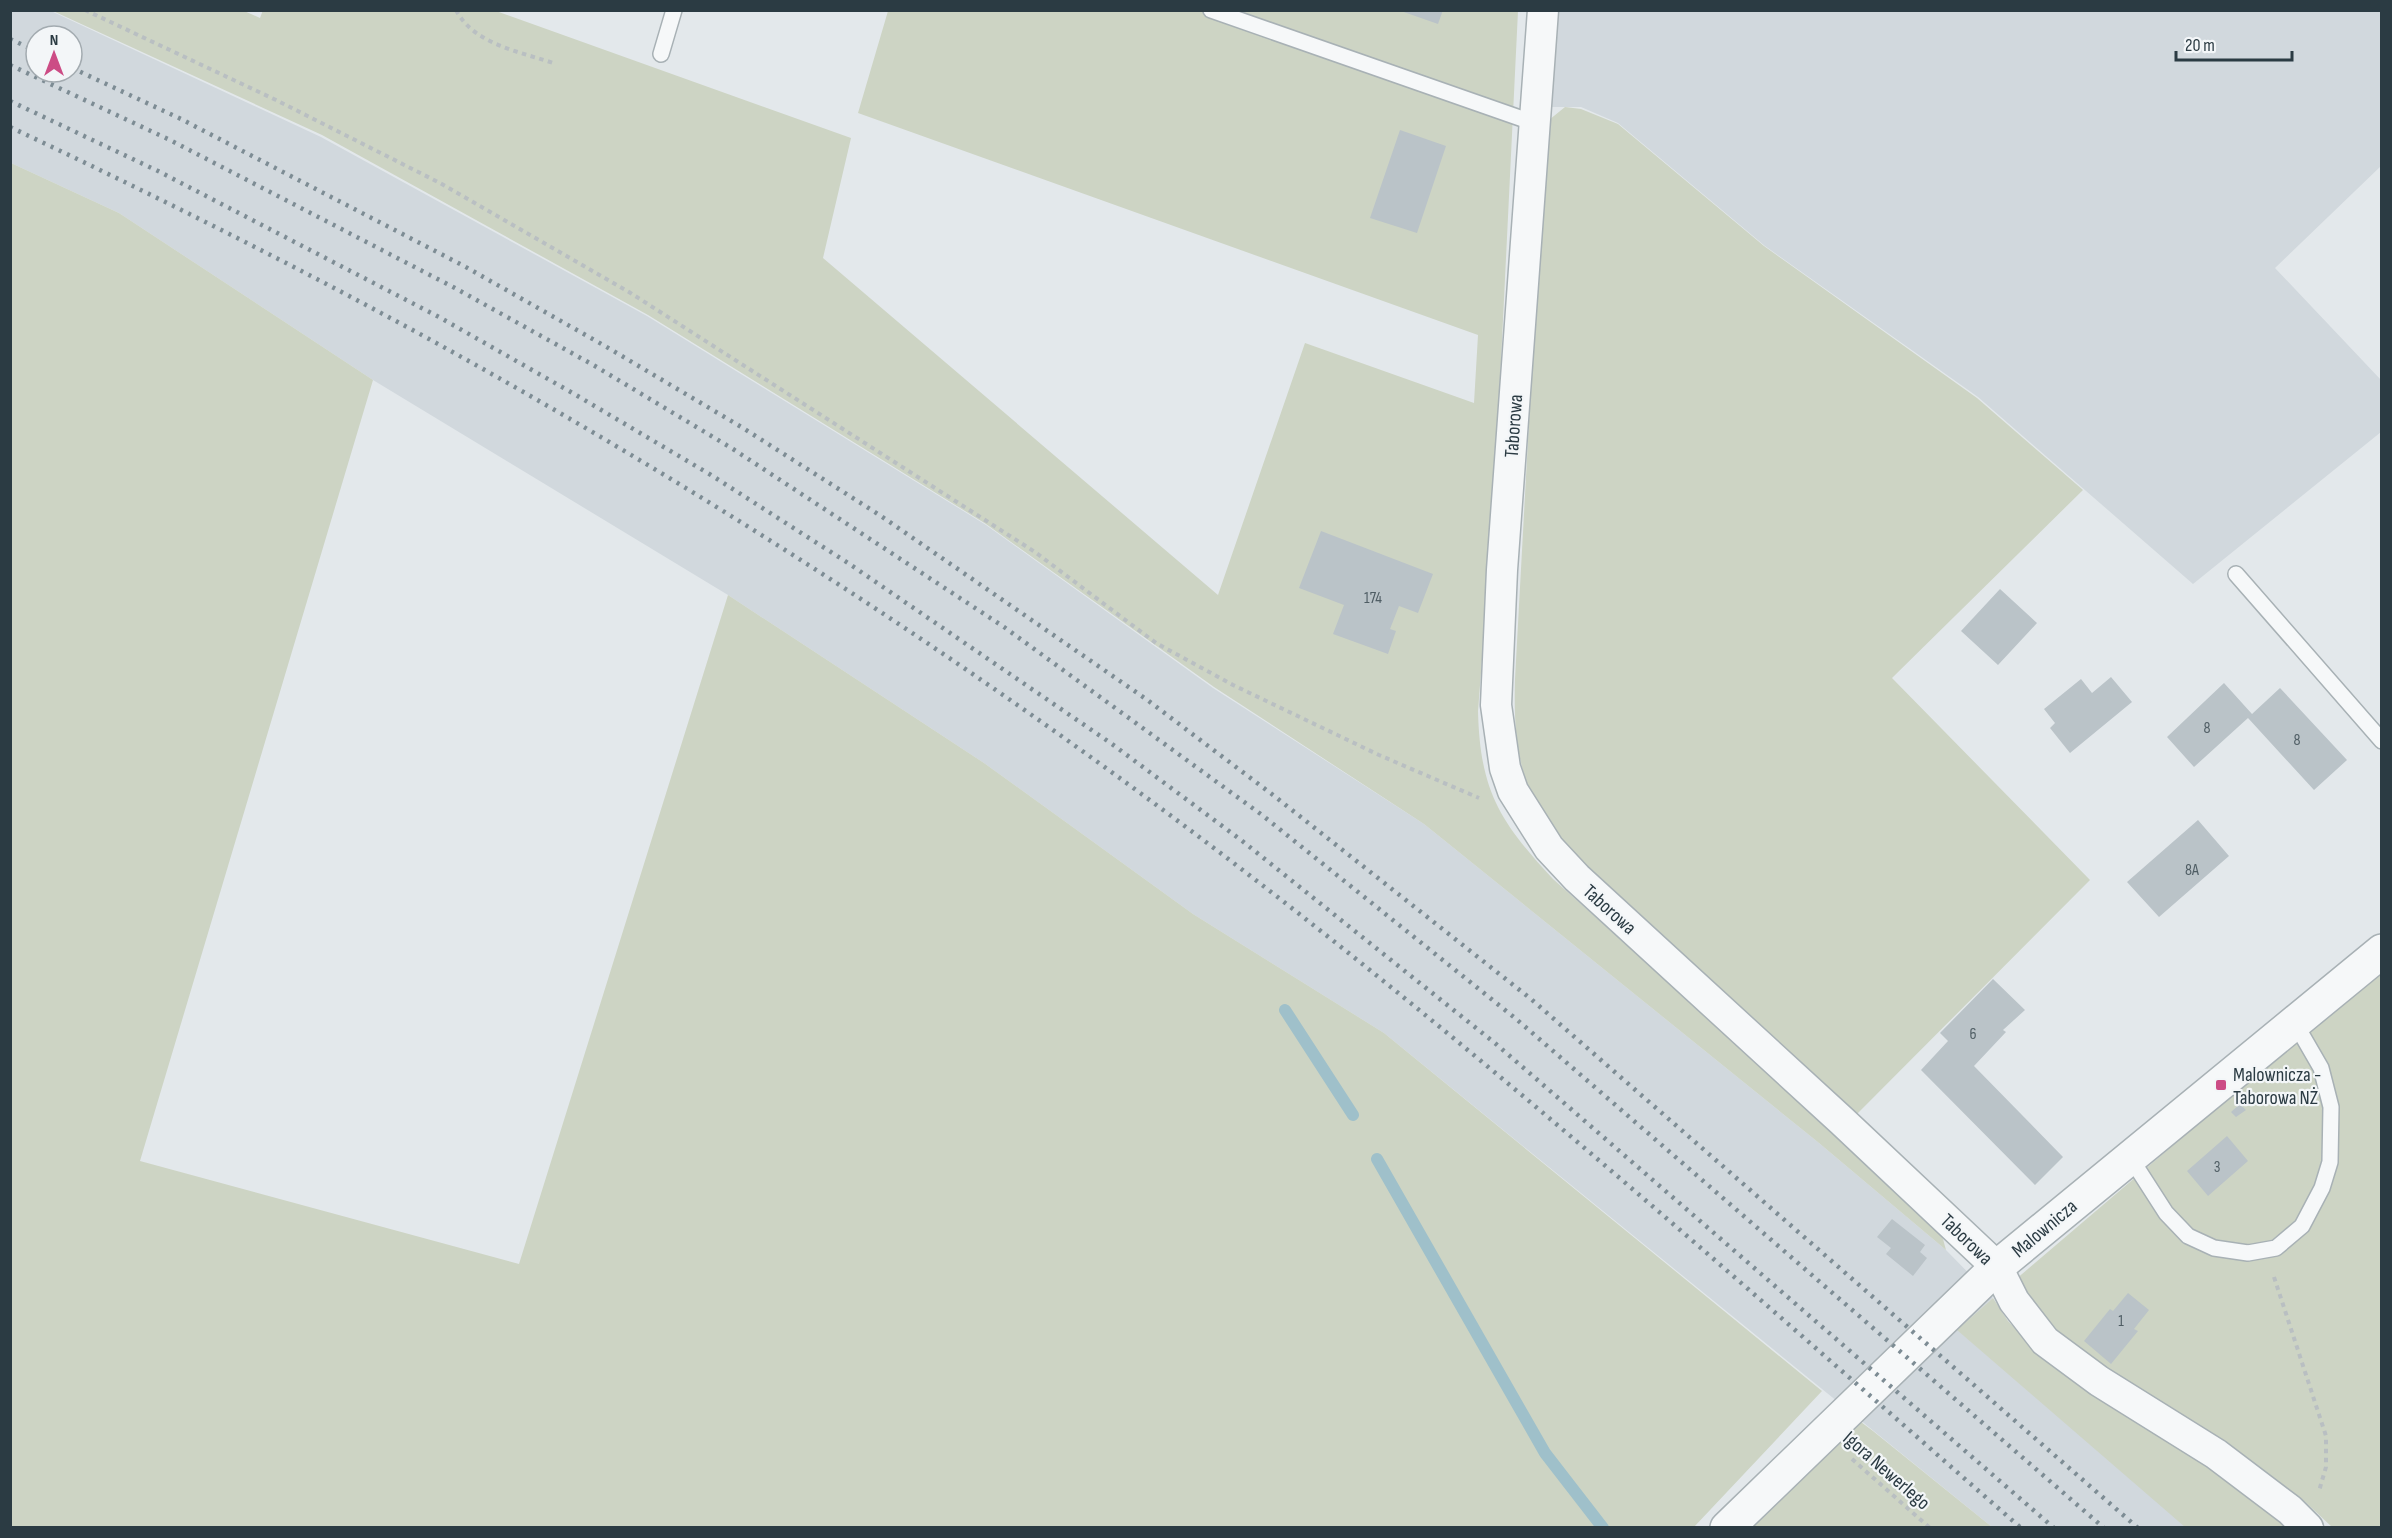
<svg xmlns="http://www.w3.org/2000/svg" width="2392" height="1538" viewBox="0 0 2392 1538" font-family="'Sofia Sans Condensed',sans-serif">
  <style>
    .built { fill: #d1d8dd; fill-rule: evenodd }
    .green { fill: #cdd4c4 }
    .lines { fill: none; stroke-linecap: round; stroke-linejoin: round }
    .stream { stroke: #9fc0ca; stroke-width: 12 }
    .building { fill: #bac3c8 }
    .service-casing { stroke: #a8b1b5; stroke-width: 18 }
    .minor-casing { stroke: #a8b1b5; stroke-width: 33 }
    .tertiary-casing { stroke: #a8b1b5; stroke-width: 36 }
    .path { stroke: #b9bfc2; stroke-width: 4; stroke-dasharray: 4.5 4.5; stroke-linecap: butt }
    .service { stroke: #f6f8f9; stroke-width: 15 }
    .minor { stroke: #f6f8f9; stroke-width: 30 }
    .tertiary { stroke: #f6f8f9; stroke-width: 33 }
    .rail { stroke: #7d8c94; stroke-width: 4.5; stroke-dasharray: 3 6; stroke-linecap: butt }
    .poi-dot { fill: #cc4c85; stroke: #f3f6f8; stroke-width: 2 }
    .labels { text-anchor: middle; stroke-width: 4.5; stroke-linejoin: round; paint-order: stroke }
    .number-label { font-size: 16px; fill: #4f5d64 }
    .street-label { font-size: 20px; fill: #2b3b43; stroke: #f3f6f8 }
    .poi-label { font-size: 20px; fill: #2b3b43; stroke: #f3f6f8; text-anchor: start }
  </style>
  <rect width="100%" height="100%" fill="#e3e8eb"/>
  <path class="built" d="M11,11h40l270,126 326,179 339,209 227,163 211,136 395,319 127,107 47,48 -35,32 229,197h-195l-608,-494 -191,-119 -209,-151 -256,-168 -355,-215 -254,-167 -108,-50zM36,36h36v36h-36z
    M1545,11h836v155l-106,102 106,112v52l-188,152 -215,-187 -213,-151 -147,-123 -37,-16h-44z"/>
  <path class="green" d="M242,10l18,8 3,-8 233,1 355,127 -28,120 395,337 87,-252 169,60 4,-68 -620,-222 30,-102h630l-24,494 -16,206c2,80 22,111 75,168l229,205 151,139 10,16 3,11 -127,-107 -395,-319 -210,-137 -228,-163 -338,-209 -326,-180 -269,-124z
    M1565,107l16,2 37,15 146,122 213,152 106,92 -191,188 198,202 -235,236c-58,-53 -117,-106 -176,-160 -49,-44 -122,-105 -149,-165 -15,-35 -16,-75 -15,-112l30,-551 4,-8z
    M11,163l108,50 254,167 -233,781 379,103 209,-669 256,168 209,151 191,119 438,358 -128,136h-1683z
    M2381,968v559h-49l-31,-29 -148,-95 -103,-77 -35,-46z
    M1993,1298l15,23 19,20 107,79 96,62 56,45h-101l-228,-197z
    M1861,1422l12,9 119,96 -240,1z"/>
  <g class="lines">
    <path class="stream" d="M1285,1010l68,105
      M1377,1159l168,294 58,75"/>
  </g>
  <path class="building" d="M1398,10h45l-5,14z
    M1400,130l46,16 -29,87 -47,-15z
    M1321,531l112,43 -15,39 -19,-7 -9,23 6,2 -8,23 -55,-20 11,-29 -45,-17z
    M2000,589l37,34 -39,42 -37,-34z
    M2111,677l21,25 -62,51 -20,-25 5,-5 -11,-14 37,-30 11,14z
    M2224,683l28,31 28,-26 67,72 -33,30 -66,-72 -54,49 -27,-30z
    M2198,820l31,36 -70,61 -32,-35z
    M1993,979l32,31 -22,20 3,2 -32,34 89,91 -28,28 -114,-115 27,-29 -8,-8z
    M2240,1104l6,6 -10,7 -5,-5z
    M2227,1136l21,25 -40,35 -21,-25z
    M1892,1219l33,26 -5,7 7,6 -14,18 -27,-22 5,-6 -14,-11z
    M2128,1293l21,17 -15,19 4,2 -27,33 -27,-23 26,-32 3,2z"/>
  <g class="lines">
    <defs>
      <path id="service" d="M1211,10l326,114
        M661,54l13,-44
        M2236,574l146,167
        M2130,1157l36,56 22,23 26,12 34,5 28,-5 26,-22 20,-38 8,-26 1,-55 -10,-39 -26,-45"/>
      <path id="minor" d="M1543,10l-41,560 -6,135 9,63 8,23 36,57 28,30 265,243 155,146 17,34 31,40 54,40 117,73 74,56 18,18"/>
      <path id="tertiary" d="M1727,1528l270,-261 385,-316"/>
    </defs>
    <use href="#service" class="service-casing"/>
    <use href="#minor" class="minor-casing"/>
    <use href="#tertiary" class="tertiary-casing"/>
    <path class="path" d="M85,10l191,90 164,83 189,109 406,260 121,91 77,42 146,70 100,43
      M456,10c18,35 66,42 100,54
      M2274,1277l52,159v31l-7,24
      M1852,1459l78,69"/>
    <use href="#service" class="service"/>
    <use href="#minor" class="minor"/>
    <use href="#tertiary" class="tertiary"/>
    <path class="rail" d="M10,39l26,12
      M10,65l160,75 285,148 140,78 138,83 271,178 258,188 253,203 589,510
      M72,68l109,51 283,147 141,80 138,82 138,88 265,183 127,96 258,204 607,529
      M10,101l148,70 281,146 137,78 135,80 137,88 264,181 129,96 255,204 558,484
      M10,127c142,67 282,137 419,212 278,153 546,327 798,519 275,210 533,442 794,670"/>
  </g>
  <rect class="poi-dot" x="2215" y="1079" width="12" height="12" rx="3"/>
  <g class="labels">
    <g class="number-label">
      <text x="1373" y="603">174</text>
      <text x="2207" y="733">8</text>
      <text x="2297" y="745">8</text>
      <text x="2192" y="875">8A</text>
      <text x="1973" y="1039">6</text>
      <text x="2217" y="1172">3</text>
      <text x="2121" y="1326">1</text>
    </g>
    <g class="street-label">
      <text transform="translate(1513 426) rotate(-86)" y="7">Taborowa</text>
      <text transform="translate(1610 909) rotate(42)" y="7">Taborowa</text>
      <text transform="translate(2044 1228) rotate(-40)" y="7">Malownicza</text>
      <text transform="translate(1967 1239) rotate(44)" y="7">Taborowa</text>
      <text transform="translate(1887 1470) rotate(41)" y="7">Igora Newerlego</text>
    </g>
    <g class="poi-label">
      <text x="2233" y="1081">Malownicza -<tspan x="2233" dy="23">Taborowa NŻ</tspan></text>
    </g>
  </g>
  <rect width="2392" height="1538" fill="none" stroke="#2b3b43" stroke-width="24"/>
  <g transform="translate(54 54)"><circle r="28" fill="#f3f6f8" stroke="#a3abb0" stroke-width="1.5"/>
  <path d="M0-4.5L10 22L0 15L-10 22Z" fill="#cc4c85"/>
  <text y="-9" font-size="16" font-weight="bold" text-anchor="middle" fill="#2b3b43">N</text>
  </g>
  <path d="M2176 51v9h116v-9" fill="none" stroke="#2b3b43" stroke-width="3"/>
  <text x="2185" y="51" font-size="18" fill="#2b3b43" stroke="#f3f6f8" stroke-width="4.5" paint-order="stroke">20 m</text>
</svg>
